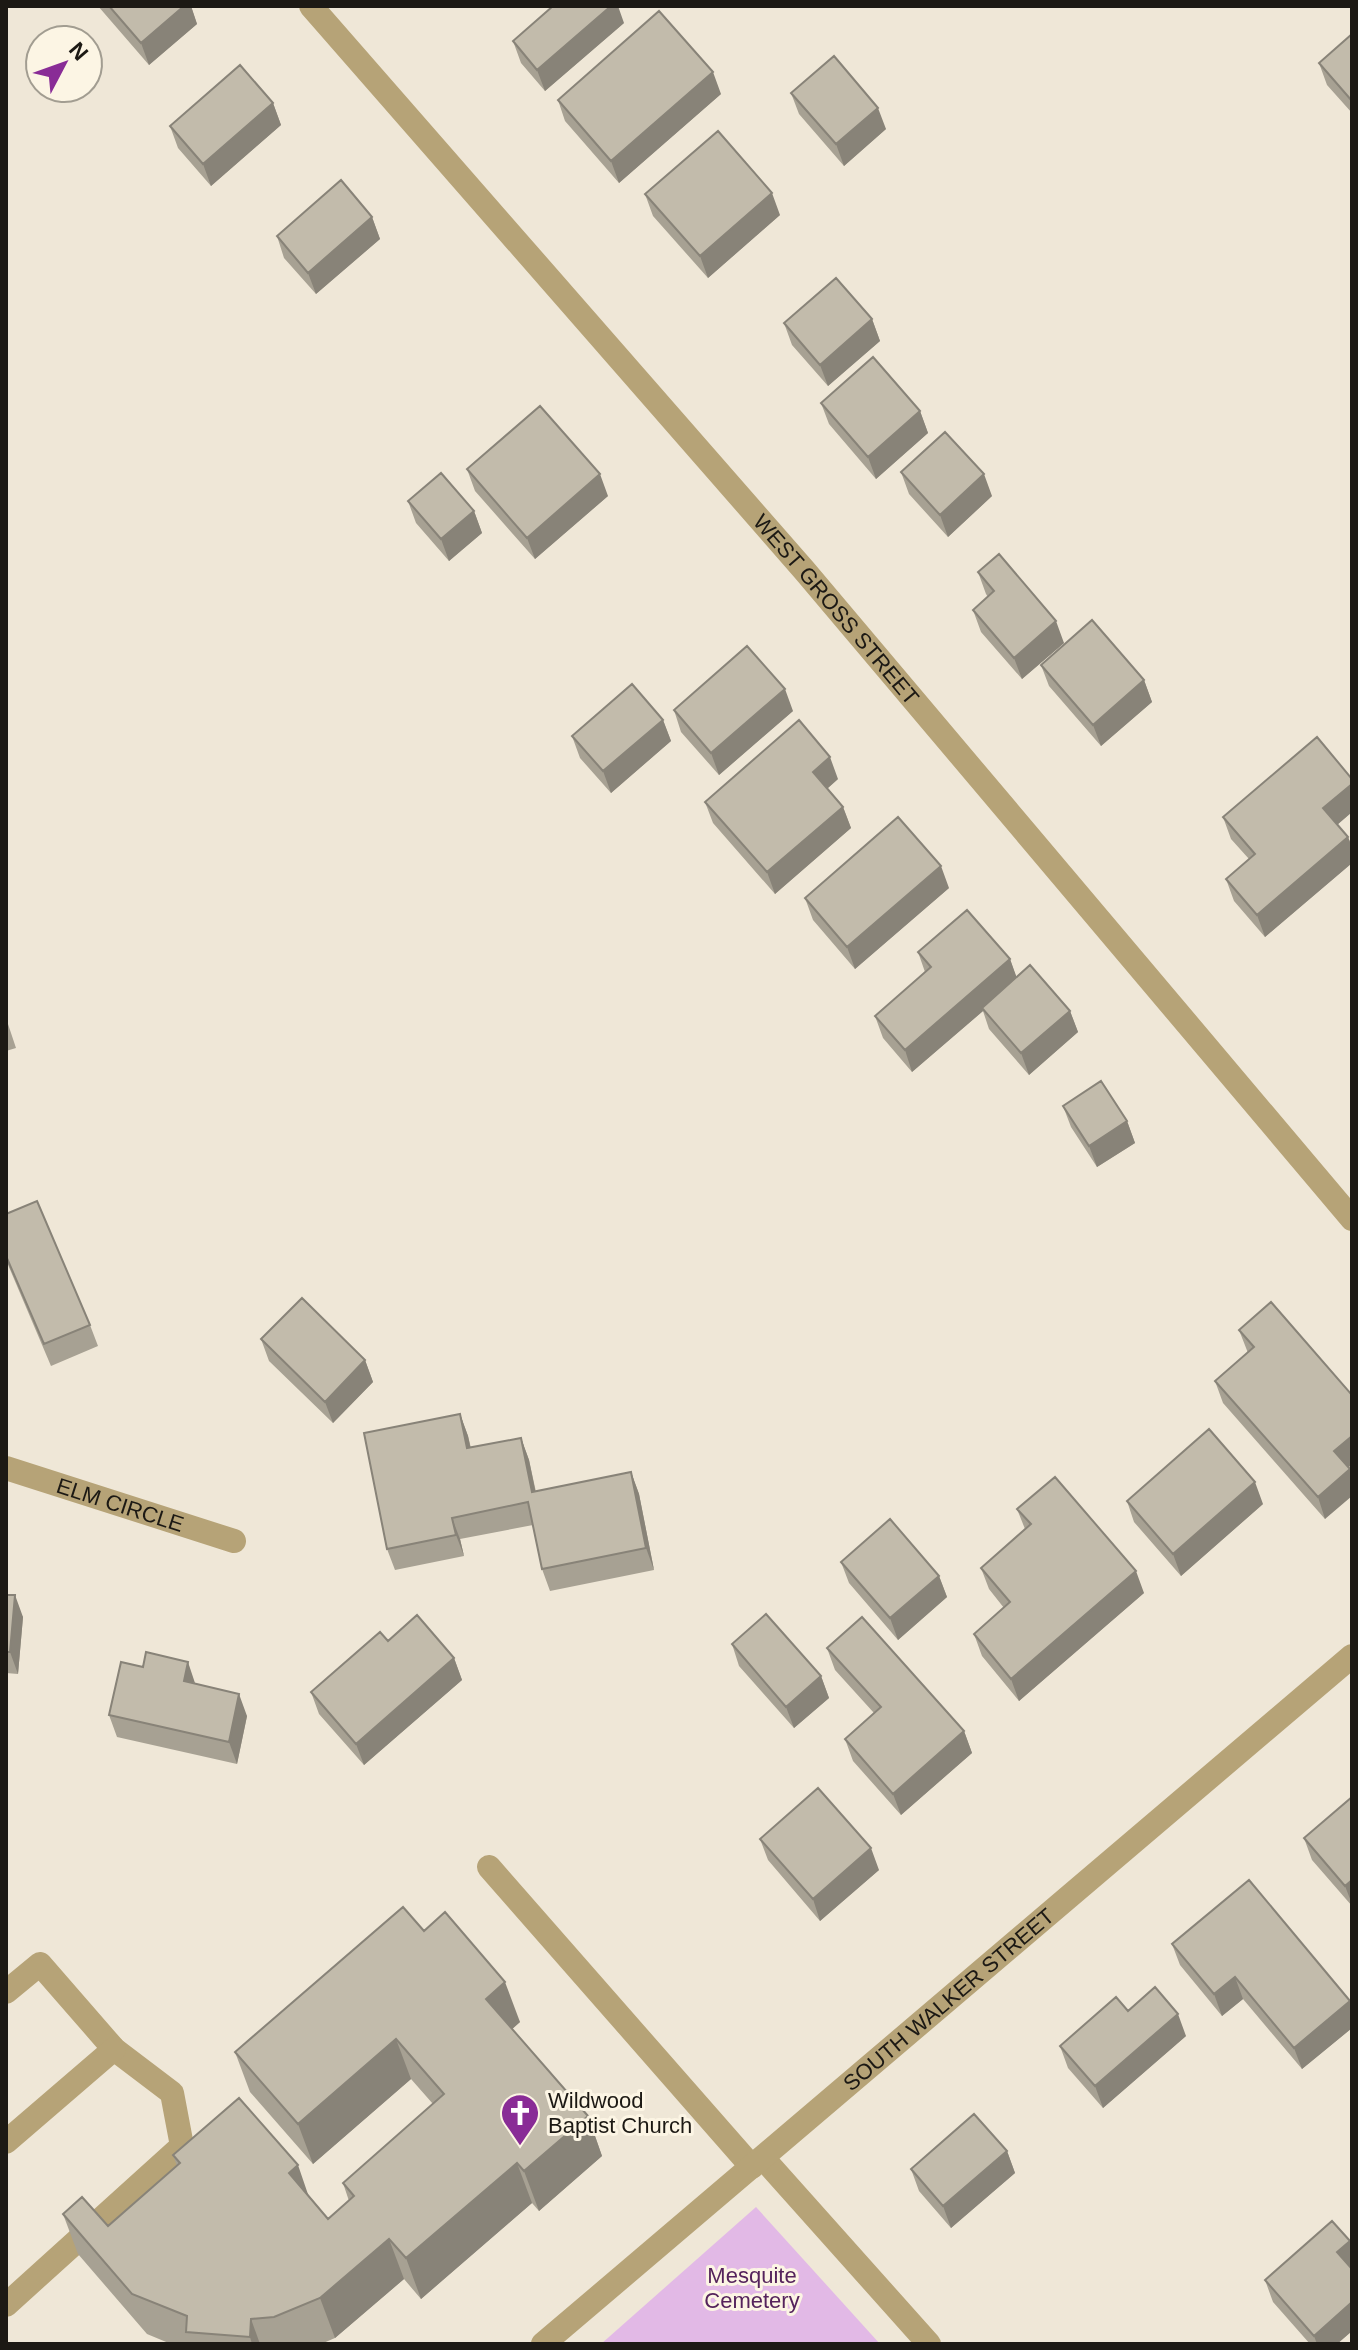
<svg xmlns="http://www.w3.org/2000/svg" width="1358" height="2350" viewBox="0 0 1358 2350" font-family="Arial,sans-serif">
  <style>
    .green { fill: #e2b9e6 }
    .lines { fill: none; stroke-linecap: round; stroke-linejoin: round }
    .minor { stroke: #b6a377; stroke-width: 24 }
    .wall { fill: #a7a193 }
    .shaded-wall { fill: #888378 }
    .building { fill: #c2bbab; stroke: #888378; stroke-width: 2 }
    .labels { text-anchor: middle; stroke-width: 6; stroke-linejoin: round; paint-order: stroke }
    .street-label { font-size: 22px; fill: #1c1914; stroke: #fcf5e4 }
    .poi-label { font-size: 22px; fill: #1c1914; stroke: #fcf5e4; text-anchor: start }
    .park-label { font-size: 22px; fill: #55235c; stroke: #fcf5e4 }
  </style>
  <rect width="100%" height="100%" fill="#efe7d7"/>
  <path class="green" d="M756,2207l124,137h-279z"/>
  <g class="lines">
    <g class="minor">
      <path id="s1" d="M311,6l493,564 548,649"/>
      <path id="s2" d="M6,1468l228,73"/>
      <path d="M489,1867l263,300"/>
      <path d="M6,1992l34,-28 74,85 58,44 10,53 -176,159"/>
      <path d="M6,2142l108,-93"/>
      <path d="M763,2158l166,186"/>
      <path id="s3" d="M543,2344l809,-688"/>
    </g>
  </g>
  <path class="wall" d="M98,6h93l6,18 -48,41z
    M624,23l-79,68 -24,-28 -8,-22z
    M1352,34v79l-25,-28 -8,-22z
    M791,93l95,36 -42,37 -45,-52z
    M721,94l-102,89 -54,-62 -7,-21z
    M273,103l8,22 -70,61 -33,-38 -8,-22z
    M645,194l135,21 -72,63 -55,-62z
    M372,217l8,22 -64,55 -32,-36 -7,-22z
    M872,319l8,22 -52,45 -36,-41 -8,-22z
    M821,403l99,8 8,22 -52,46 -47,-55z
    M467,469l141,27 -73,63 -60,-68z
    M901,472l91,24 -44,41 -39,-43z
    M408,501l66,10 8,22 -33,28 -33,-38z
    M978,572l86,71 -42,36 -41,-47 -8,-22 15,-13 -2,-3z
    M1041,665l103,15 8,22 -51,44 -52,-60z
    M674,710l119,1 -74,64 -38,-43z
    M663,720l8,21 -60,52 -31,-35 -8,-22z
    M838,779l-11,10 16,18 8,21 -76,66 -62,-71 -8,-21z
    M1352,779v33l-15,13 11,12 4,10v16l-87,74 -31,-36 -8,-22 23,-20 -18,-20 -8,-22z
    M949,888l-94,81 -42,-49 -8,-22z
    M918,952l92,7 6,18 54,34 8,21 -49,43 -40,-46 -6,-18 -71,61 -29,-34 -8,-22 50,-44z
    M6,1018l10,30 -10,3z
    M1063,1106l64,15 8,22 -38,24 -26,-40z
    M6,1214l84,111 8,21 -47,20 -45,-106z
    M1239,1330l113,65v69l-4,4 -23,51 -102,-116 -8,-22 33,-28z
    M261,1339l104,21 8,22 -40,41 -64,-62z
    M460,1414l8,22 3,12 50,-10 8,22 7,32 95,-20 8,22 15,76 -104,21 -8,-22 -9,-44 -73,14 4,17 -69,14 -8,-21z
    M1127,1501l136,3 -82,72 -47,-54z
    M1017,1509l127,84 -125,108 -37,-45 -8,-22 30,-26 -15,-19 -8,-21 44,-39z
    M841,1562l98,14 8,21 -49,43 -49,-57z
    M6,1595l17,22 -5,57 -12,-1z
    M388,1641l66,17 8,22 -98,85 -45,-51 -8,-22z
    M732,1644l89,32 8,22 -35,30 -55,-62z
    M827,1648l137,83 8,22 -71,62 -48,-54 -8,-22 29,-26 -39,-43z
    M195,1684l52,32 -10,48 -120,-27 -8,-22z
    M1352,1797v109l-40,-46 -8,-22z
    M760,1839l119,31 -59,51 -52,-61z
    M424,1931l96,91 -8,7 76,87 14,40 -63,55 -7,-8 -111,96 -17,-20 -69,59 -14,6h-150l-24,-10 -69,-80 -15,-40 45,12 69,-60 -4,-11 137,43 18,21 21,-18 -6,-18 90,-79 -22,-25 -98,85 -63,-72 -15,-40z
    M1172,1944l178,57 2,7v20l-50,41 -59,-70 -21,17 -42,-51z
    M1128,2011l58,25 -83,72 -35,-40 -8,-22z
    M1007,2151l8,22 -64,55 -32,-37 -8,-22z
    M1350,2241l2,7v83l-15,13h-27l-37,-42 -8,-22z"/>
  <path class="shaded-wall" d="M184,6h7l6,18 -48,41 -8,-22z
    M611,6h7l6,17 -79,68 -8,-21z
    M713,72l8,22 -102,89 -8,-22z
    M273,103l8,22 -70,61 -8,-22z
    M878,108l8,21 -42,37 -8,-22z
    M772,193l8,22 -72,63 -8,-22z
    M372,217l8,22 -64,55 -8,-21z
    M872,319l8,22 -52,45 -8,-21z
    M920,411l8,22 -52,46 -8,-22z
    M600,474l8,22 -73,63 -8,-21z
    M984,474l8,22 -44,41 -8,-22z
    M474,511l8,22 -33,28 -8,-22z
    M1056,621l8,22 -42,36 -8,-21z
    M1144,680l8,22 -51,44 -8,-21z
    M785,689l8,22 -74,64 -8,-22z
    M663,720l8,21 -60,52 -8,-22z
    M830,757l8,22 -17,15 -8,-22z
    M1352,784v28l-21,18 -8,-22z
    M843,807l8,21 -76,66 -8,-22z
    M1348,837l4,10v16l-87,74 -8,-22z
    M941,866l8,22 -94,81 -8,-22z
    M1010,959l8,22 -36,27 1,3 -71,61 -7,-22z
    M1070,1011l8,21 -49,43 -8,-22z
    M1127,1121l8,22 -38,24 -8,-21z
    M365,1360l8,22 -40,41 -8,-21z
    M460,1414l8,22 7,34 -8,-22z
    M1352,1436v28l-10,9 -8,-22z
    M521,1438l8,22 11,54 -8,-22z
    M1350,1469l2,7v20l-27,23 -7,-22z
    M631,1472l8,22 15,76 -8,-22z
    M1255,1482l8,22 -82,72 -8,-22z
    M452,1518l8,21 4,17 -8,-21z
    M1136,1571l8,22 -125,108 -8,-22z
    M939,1576l8,21 -49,43 -8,-22z
    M15,1595l8,22 -5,57 -8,-22z
    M454,1658l8,22 -98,85 -8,-21z
    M188,1662l7,21 -11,-2z
    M821,1676l8,22 -35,30 -8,-21z
    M239,1694l8,22 -10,48 -8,-22z
    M964,1731l8,22 -71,62 -8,-21z
    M871,1848l8,22 -59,51 -7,-22z
    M1352,1880v24l-7,-18z
    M1235,1977l8,22 -21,17 -8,-22z
    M505,1982l15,40 -19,17 -15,-40z
    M1350,2001l2,7v20l-50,41 -8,-21z
    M1178,2014l8,22 -83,72 -8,-22z
    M396,2039l15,40 -98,85 -15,-40z
    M588,2116l14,40 -63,55 -15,-40z
    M1007,2151l8,22 -64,55 -8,-22z
    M517,2163l15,40 -111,96 -15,-41z
    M298,2165l14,41 -23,-33z
    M389,2239l15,40 -69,59 -15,-40z
    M1350,2241l2,7v20l-7,6 -8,-22z
    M1352,2302v29l-15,13h-20l-3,-8z
    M251,2319l9,25h-8l-2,-7z"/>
  <path class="building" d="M109,6h75l-43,37z
    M553,6h58l-74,64 -24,-29z
    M659,11l54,61 -102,89 -53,-61z
    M1352,34v67l-33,-38z
    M834,56l44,52 -42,36 -45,-51z
    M240,65l33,38 -70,61 -33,-38z
    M718,131l54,62 -72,63 -55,-62z
    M341,180l31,37 -64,56 -31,-37z
    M836,278l36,41 -52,46 -36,-42z
    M873,357l47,54 -52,46 -47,-54z
    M540,406l60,68 -73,64 -60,-69z
    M945,432l39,42 -44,41 -39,-43z
    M441,473l33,38 -33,28 -33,-38z
    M999,554l57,67 -42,37 -41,-48 21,-19 -16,-19z
    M1092,620l52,60 -51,45 -52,-60z
    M747,646l38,43 -74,64 -37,-43z
    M632,684l31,36 -60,51 -31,-35z
    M799,720l31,37 -17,15 30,35 -76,65 -62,-70z
    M1317,737l35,42v5l-29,24 25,29 -91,78 -31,-36 29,-25 -32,-37z
    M898,817l43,49 -94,81 -42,-49z
    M967,910l43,49 -105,91 -30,-34 56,-49 -13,-15z
    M1030,965l40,46 -49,42 -39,-45z
    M1101,1081l26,40 -38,25 -26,-40z
    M37,1201l53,124 -46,19 -38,-88v-42z
    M302,1298l63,62 -40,42 -64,-63z
    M1271,1302l81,93v41l-18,15 16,18 -32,28 -103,-116 39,-34 -15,-17z
    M460,1414l7,34 54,-10 11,54 99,-20 15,76 -104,21 -14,-67 -76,16 4,17 -69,14 -23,-116z
    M1209,1429l46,53 -82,72 -46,-53z
    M1055,1477l81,94 -125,108 -37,-45 36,-32 -29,-34 50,-44 -14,-15z
    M890,1519l49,57 -49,42 -49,-56z
    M6,1595h9l-5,57h-4z
    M766,1614l55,62 -35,31 -54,-63z
    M417,1615l37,43 -98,86 -45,-52 69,-60 8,9z
    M862,1617l102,114 -71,63 -48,-55 36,-32 -54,-59z
    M146,1652l42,10 -4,19 55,13 -10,48 -120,-27 12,-53 22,5z
    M818,1788l53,60 -58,51 -53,-60z
    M1352,1797v83l-7,6 -41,-48z
    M1249,1880l101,121 -56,47 -59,-71 -21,17 -42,-50z
    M403,1907l21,24 21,-19 60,70 -19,17 102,117 -64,55 -7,-8 -111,95 -17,-19 -69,59 -46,19 -23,2 -1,18 -64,-5 1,-16 -55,-22 -69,-80 19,-17 26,29 72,-63 -7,-8 66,-57 59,67 -9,8 39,46 26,-23 -11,-13 101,-89 -48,-55 -98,85 -63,-72z
    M1155,1987l23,27 -83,72 -35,-40 56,-49 12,14z
    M974,2114l33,37 -64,55 -32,-37z
    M1332,2221l18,20 -13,11 15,17v33l-38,34 -49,-56z"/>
  <defs>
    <symbol id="church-pin" viewBox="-11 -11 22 30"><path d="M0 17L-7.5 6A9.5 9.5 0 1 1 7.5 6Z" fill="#892c96" stroke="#fcf5e4"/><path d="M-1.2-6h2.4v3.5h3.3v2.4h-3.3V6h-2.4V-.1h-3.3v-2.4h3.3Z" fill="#fff"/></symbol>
  </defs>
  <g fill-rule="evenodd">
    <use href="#church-pin" x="498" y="2091" width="44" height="60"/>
  </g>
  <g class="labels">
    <g class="street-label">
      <text dy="8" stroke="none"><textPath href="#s1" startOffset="800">WEST GROSS STREET</textPath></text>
      <text dy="8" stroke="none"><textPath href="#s2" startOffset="120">ELM CIRCLE</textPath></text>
      <text dy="8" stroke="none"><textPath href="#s3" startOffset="532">SOUTH WALKER STREET</textPath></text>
    </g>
    <g class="poi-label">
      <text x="548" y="2108">Wildwood<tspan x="548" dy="25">Baptist Church</tspan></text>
    </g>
    <g class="park-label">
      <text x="752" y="2283">Mesquite<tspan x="752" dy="25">Cemetery</tspan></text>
    </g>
  </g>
  <rect width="1358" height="2350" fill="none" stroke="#1c1914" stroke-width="16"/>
  <g transform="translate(64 64) rotate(49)"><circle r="38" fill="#fcf5e4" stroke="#a29d91" stroke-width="2"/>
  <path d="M0-6L14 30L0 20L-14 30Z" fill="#892c96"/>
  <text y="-12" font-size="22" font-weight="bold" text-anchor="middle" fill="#1c1914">N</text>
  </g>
</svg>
